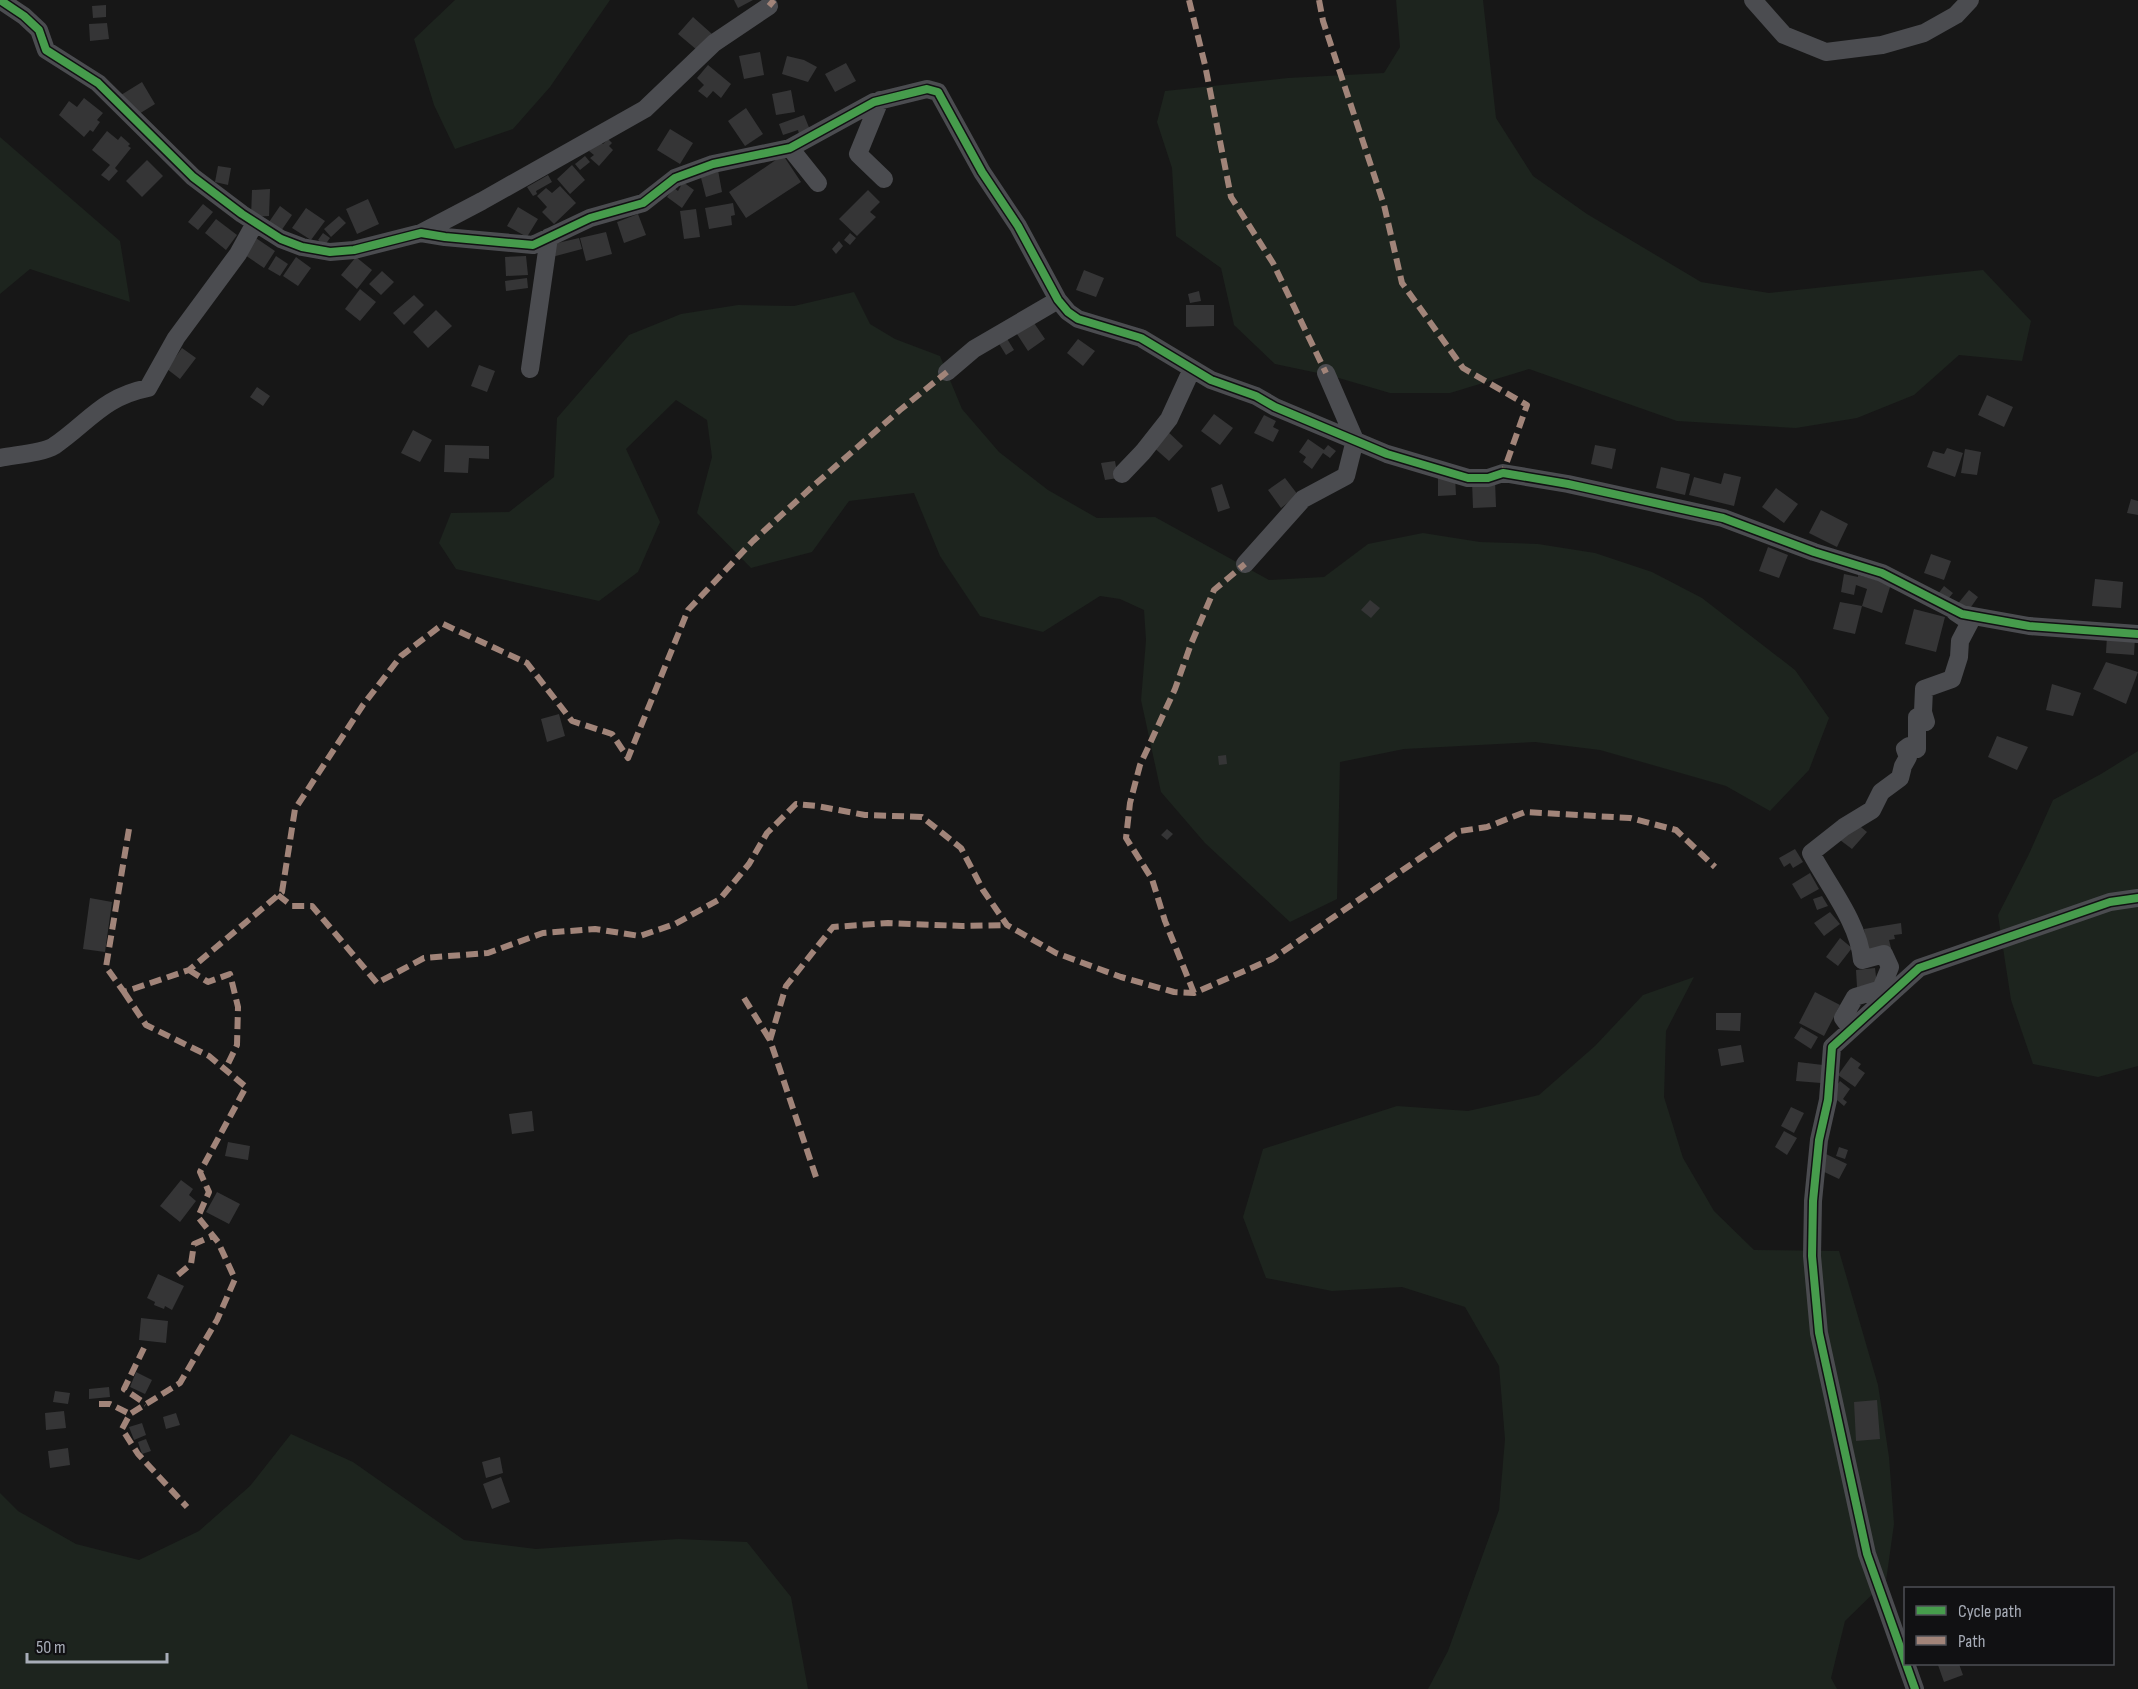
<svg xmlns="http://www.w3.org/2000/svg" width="2138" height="1689" viewBox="0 0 2138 1689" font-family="'Sofia Sans Condensed',sans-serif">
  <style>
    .green { fill: #1d241e }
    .building { fill: #353536 }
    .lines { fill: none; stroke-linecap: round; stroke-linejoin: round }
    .street { stroke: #4b4c50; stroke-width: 18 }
    .quiet { stroke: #a18479; stroke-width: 6; stroke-dasharray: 12 6; stroke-linecap: butt }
    .cycleway-casing { stroke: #111113; stroke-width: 11 }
    .cycleway { stroke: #469c4c; stroke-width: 8 }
  </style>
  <rect width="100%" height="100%" fill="#171717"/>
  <path class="green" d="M455,0h155l-60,87 -37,42 -58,20 -21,-44 -20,-66z
    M1396,0h87l13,118 37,58 54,38 114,68 68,11 214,-23 48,51 -9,40 -63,-6 -45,40 -57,23 -61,10 -119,-7 -148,-52 -79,24h-60l-58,-17 -57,-12 -41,-39 -13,-57 -45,-32 -4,-68 -15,-46 8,-31 123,-13 96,-5 16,-26z
    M0,137l120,104 10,61 -100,-33 -30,25z
    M854,292l16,32 25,15 45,17 22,53 37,43 49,38 49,28 58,-1 114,63 55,-3 44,-33 55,-11 57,9 58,2 57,9 57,19 50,26 93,72 34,48 -20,52 -39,41 -44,-25 -126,-36 -65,-8 -131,7 -64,13 -3,137 -47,23 -85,-79 -44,-51 -20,-92 5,-60 -2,-30 -24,-11 -20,-3 -57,36 -63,-16 -40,-60 -26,-63 -65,8 -37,51 -61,16 -54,-55 15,-56 -5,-37 -31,-20 -50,49 34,73 -22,50 -39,29 -143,-32 -17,-26 12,-30 58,-1 45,-35 3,-59 72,-83 52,-21 57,-9 56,1z
    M2138,751v315l-40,11 -65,-13 -22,-64 -13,-85 31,-61 24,-54 48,-26z
    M1694,977l-28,54 -2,66 19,61 31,53 40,39 85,1 39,134 11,72 5,67 -8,57 -41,40 -14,57 6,11h-409l20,-38 51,-141 6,-71 -6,-73 -34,-59 -63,-20 -70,4 -66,-13 -23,-61 20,-68 134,-43 71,5 71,-16 56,-49 48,-51z
    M291,1434l62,28 111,78 72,9 142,-10 69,3 44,55 17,92h-808v-196l18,18 58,33 63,16 60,-29 51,-45z"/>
  <path class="building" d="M734,0h19l-15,8z
    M106,5v12l-13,1 -1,-12z
    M693,17l19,17 -15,16 -19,-16z
    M107,23l2,16 -19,2 -1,-17z
    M760,52l4,23 -20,4 -5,-23z
    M787,56l17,4 13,7 -9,15 -26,-8z
    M846,63l10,18 -21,11 -10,-18z
    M708,65l23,19 -10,14 -8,-7 -6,7 -9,-7 6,-6 -7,-7z
    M142,82l13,22 -21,13 -13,-22z
    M791,90l4,22 -19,3 -4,-21z
    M84,98l19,15 -6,7 3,2 -7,10 -3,-2 -6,7 -25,-22 10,-14 8,6z
    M746,108l17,26 -18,12 -17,-25z
    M804,115l6,15 -11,4 -1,-4 -15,5 -4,-11z
    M670,129l23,14 -13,21 -23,-14z
    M107,131l11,9 3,-4 9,8 -2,2 3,2 -16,20 3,3 -9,10 -8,-6 9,-10 -18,-15z
    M608,139l4,4 -3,3 4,4 -14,16 -9,-8 4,-3 -5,-4 9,-10 5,3z
    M783,155l18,27 -55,36 -17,-26z
    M585,156l5,6 -10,8 -5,-6z
    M147,160l16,16 -21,21 -16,-16z
    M572,165l13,15 -15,14 -13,-15z
    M218,166l13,2 -3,17 -13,-3z
    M718,170l4,22 -16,5 -6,-23z
    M548,175l4,7 -16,9 1,3 -4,2 -6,-9z
    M683,182l11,8 -12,18 -15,-11 7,-9 4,3z
    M560,186l16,17 -22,21 -12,-12 5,-5 -10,-11 9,-8 6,5z
    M270,189l-1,27 -18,1 1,-27z
    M868,190l12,12 -10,10 6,5 -19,19 -18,-17z
    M368,199l11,25 -22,10 -11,-25z
    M733,203l2,12 -4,1 1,9 -23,4 -4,-21z
    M203,204l10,8 -15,18 -10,-8z
    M280,206l12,9 -11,16 -12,-9z
    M518,207l20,12 -11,18 -20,-11z
    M306,208l19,13 -14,19 -19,-12z
    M696,209l4,28 -16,2 -4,-28z
    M638,214l8,21 -22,8 -7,-21z
    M339,216l7,7 -15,14 -7,-8z
    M216,219l21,16 -11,15 -21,-17z
    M606,232l6,22 -26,7 -6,-23z
    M323,233l7,5 -5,7 -7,-5z
    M850,233l6,5 -6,7 -6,-5z
    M253,236l22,15 -11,17 -22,-15z
    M579,238l3,11 -30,8 -3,-12z
    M839,241l4,5 -7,8 -4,-5z
    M276,256l12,8 -8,12 -12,-7z
    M526,256l2,19 -22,1 -1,-19z
    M296,257l15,11 -13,18 -15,-10z
    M356,257l16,13 -15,19 -16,-14z
    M1084,270l20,8 -8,19 -20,-7z
    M382,271l12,11 -13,13 -12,-11z
    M527,278l1,10 -22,3 -1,-10z
    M360,289l16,13 -16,19 -15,-12z
    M1199,291l2,10 -11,2 -2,-9z
    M414,295l10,10 -20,20 -11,-12z
    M1186,305h28v21l-28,1z
    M436,310l16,16 -24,22 -15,-16z
    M1032,320l13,19 -17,12 -13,-20z
    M1006,337l8,13 -8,5 -8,-13z
    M1078,339l17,12 -12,15 -16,-13z
    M182,348l14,10 -16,21 -13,-10z
    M479,365l16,6 -8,21 -16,-6z
    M257,387l13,9 -7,10 -13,-9z
    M1987,395l26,12 -9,20 -26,-12z
    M1214,414l19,14 -13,17 -19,-14z
    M1264,415l12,6 -3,6 6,3 -6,12 -19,-9z
    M413,430l19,10 -12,22 -19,-9z
    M1166,430l17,16 -14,15 -18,-16z
    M1308,439l16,11 4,-5 8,6 -6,7 -7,-5 -11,16 -9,-7 3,-5 -7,-5z
    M445,445l44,1v13l-20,-1 -1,15 -24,-1z
    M1595,445l21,4 -4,20 -21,-5z
    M1947,448l16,5 -8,24 -28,-10 6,-16 11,3z
    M1965,449l16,3 -4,23 -16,-2z
    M1115,461l3,17 -13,2 -4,-17z
    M1661,467l29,7 -5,21 -29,-7z
    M1724,473l17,4 -7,29 -45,-11 5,-18 27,7z
    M1438,477h17l1,18 -18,1z
    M1285,478l13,17 -17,13 -13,-18z
    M1495,480l1,27 -23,1 -1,-27z
    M1222,484l8,24 -12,4 -7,-24z
    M1776,488l22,16 -14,19 -22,-16z
    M2131,499l7,2v14l-11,-2z
    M1821,510l27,14 -11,23 -28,-14z
    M1768,547l20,8 -9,23 -20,-7z
    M1931,554l20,7 -7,19 -20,-7z
    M1844,574l14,3v-2l33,9 -9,29 -20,-7 5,-17 -11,-4 -2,10 -13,-3z
    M2095,579l28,3 -2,26 -29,-2z
    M1944,586l9,7 -10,12 -8,-7z
    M1969,590l9,7 -12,17 -10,-8z
    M1370,600l10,8 -9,10 -10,-8z
    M1840,602l22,4 -7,28 -22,-5z
    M1914,609l31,8 -9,35 -31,-8z
    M2107,636l28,1 -1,18 -28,-2z
    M2106,662l32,10 -12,32 -33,-15z
    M2052,684l29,9 -8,23 -27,-6z
    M559,714l6,22 -18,6 -6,-23z
    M1997,736l31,11 -11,23 -29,-13z
    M1226,755l1,9 -8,1 -1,-9z
    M1856,823l11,9 -15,17 -12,-9z
    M1167,829l6,5 -6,6 -6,-5z
    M1795,849l8,13 -10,6 -3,-5 -6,4 -5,-9z
    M1810,873l9,16 -18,10 -9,-15z
    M1822,896l6,10 -11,4 -4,-11z
    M90,898l22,4 -7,50 -22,-3z
    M1830,912l10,12 -16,12 -10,-13z
    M1901,923l1,11 -8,1 1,4 -6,1 2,8 -24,4 -3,-23z
    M1840,938l12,10 -14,18 -12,-9z
    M1875,968l2,17 -20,2 -1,-17z
    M1815,992l25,13 -16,31 -25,-13z
    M1716,1013h25l-1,18 -24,-1z
    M1801,1027l17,10 -7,12 -17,-11z
    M1741,1045l3,17 -23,4 -3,-17z
    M1851,1057l10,7 -3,4 7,5 -10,14 -17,-12z
    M1798,1062l25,3 -2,18 -25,-2z
    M1840,1081l10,8 -7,10 4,3 -3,4 -14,-12z
    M1791,1107l13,6 -10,20 -13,-7z
    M532,1111l2,20 -22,3 -3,-20z
    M1784,1131l13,7 -10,17 -12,-8z
    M228,1142l22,4 -2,14 -23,-4z
    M1839,1147l9,3 -3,9 -9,-3z
    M1826,1154l21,10 -8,15 -21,-10z
    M181,1180l12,9 -4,6 7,6 -16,21 -20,-16z
    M217,1192l23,12 -11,20 -23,-12z
    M158,1274l26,12 -12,24 -7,-4 -1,3 -10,-4 1,-3 -8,-4z
    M141,1318l27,3 -2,22 -27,-3z
    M136,1372l16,8 -7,14 -15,-7z
    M109,1387l1,10 -21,2v-10z
    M55,1391l15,2 -2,11 -15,-2z
    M1877,1400l3,39 -24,2 -2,-39z
    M64,1411l2,17 -20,2 -1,-17z
    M176,1413l4,12 -14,4 -3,-12z
    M142,1423l4,12 -12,5 -5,-13z
    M146,1439l5,12 -9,3 -4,-12z
    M68,1448l2,17 -20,3 -2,-17z
    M500,1457l3,16 -17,5 -4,-16z
    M501,1477l9,25 -18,7 -9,-25z
    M1943,1664h16l4,11 -19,7 -6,-17z"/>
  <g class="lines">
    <path class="street" d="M0,0l24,16 15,14 7,20 52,33 95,94 49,37 39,25 21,8 28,5 24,-2 67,-17 24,4 88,8 57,-27 53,-15 32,-25 38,-14 77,-16 84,-46 53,-13 11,3 44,80 36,54 40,74 10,12 10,7 63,19 70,42 45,16 19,11 112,47 81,24h20l15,-5 65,11 155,34 91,34 68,21 80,41 67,12 109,8
      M1753,0l31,35 42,17 56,-7 42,-12 32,-18 14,-15
      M880,100l-22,54 26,25
      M790,148l28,35
      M421,233l61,-32 163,-92 69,-66 55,-37
      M530,369l19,-132
      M947,372l27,-23 84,-49
      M0,458c14,-3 43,-5 54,-12 35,-24 49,-49 94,-58l28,-50 62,-84 17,-31
      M1122,474l21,-22 26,-33 23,-50
      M1245,564l58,-65 43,-23 9,-36 -29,-67
      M1851,1029l-8,-11 12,-21 26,-8 9,-22 -6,-13 -22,6c-3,-37 -34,-75 -51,-107l33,-26 28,-17 9,-18 19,-14 3,-12 5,-9 -3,-8 4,-3 8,3v-32l9,5 -3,-10 1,-23 28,-10 7,-22 1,-16 10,-19 -15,-10
      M1915,1689l-48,-135 -48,-221 -7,-77 1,-55 6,-61 9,-40 4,-53 87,-79 191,-66 28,-4"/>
    <path class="quiet" d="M1189,0l16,65 26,132 42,66 53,110
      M1319,0l4,21 61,184 18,78 61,85 64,37 -24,68
      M769,6l5,-6
      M129,829l-23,138 18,25 65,-22 93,-78 13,-83 68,-104 38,-49 42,-32 84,39 45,58 40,13 16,24 60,-148 65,-69 59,-54 88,-77 47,-38
      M278,895l14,11h20l65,77 47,-25 64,-5 55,-20 52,-4 45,7 35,-12 45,-25 29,-35 18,-31 29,-29 21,2 48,9 57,2 39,31 22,42 24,35 49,28 65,24 53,15 20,1 78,-34 188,-128 27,-4 38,-15 105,6 46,12 39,37
      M189,970l19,12 22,-8 8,33 -1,38 -12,25
      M124,992l22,33 63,31 37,31 -46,85 9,20 -11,25 20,25 17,37 -18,41 -37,63 -50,31 -8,15 16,25 49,53
      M1194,993l-29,-72 -13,-42 -26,-41 4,-35 10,-38 35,-76 16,-45 23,-54 31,-26
      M744,998l26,42
      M816,1177l-46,-137 16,-54 47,-59 55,-4 74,3 45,-1
      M178,1275l13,-11 3,-20 19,-8
      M144,1348l-20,41 22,15
      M99,1404h11l20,10"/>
    <defs>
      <path id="cycleway" d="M0,0l24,16 15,14 7,20 52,33 95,94 49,37 39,25 21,8 28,5 24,-2 67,-17 24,4 88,8 57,-27 53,-15 32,-25 38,-14 77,-16 84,-46 53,-13 11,3 44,80 36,54 40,74 10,12 10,7 63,19 70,42 45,16 19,11 112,47 81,24h20l15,-5 65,11 155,34 91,34 68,21 80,41 67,12 109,8
        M1915,1689l-48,-135 -48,-221 -7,-77 1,-55 6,-61 9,-40 4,-53 87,-79 191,-66 28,-4"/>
    </defs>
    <use href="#cycleway" class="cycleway-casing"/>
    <use href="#cycleway" class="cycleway"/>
  </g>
  <rect x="1904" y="1587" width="210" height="78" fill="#111113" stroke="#4d4f55" stroke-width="1.5"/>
  <rect x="1916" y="1606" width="30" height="9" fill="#469c4c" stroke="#4d4f55" stroke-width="1.5"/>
  <text x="1958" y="1617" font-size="18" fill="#a8adb8">Cycle path</text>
  <rect x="1916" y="1636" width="30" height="9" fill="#a18479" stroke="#4d4f55" stroke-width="1.5"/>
  <text x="1958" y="1647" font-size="18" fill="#a8adb8">Path</text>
  <path d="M27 1653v9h140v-9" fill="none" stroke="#a8adb8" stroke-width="3"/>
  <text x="36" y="1653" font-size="18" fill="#a8adb8" stroke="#111113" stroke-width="4.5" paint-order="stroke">50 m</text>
</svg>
